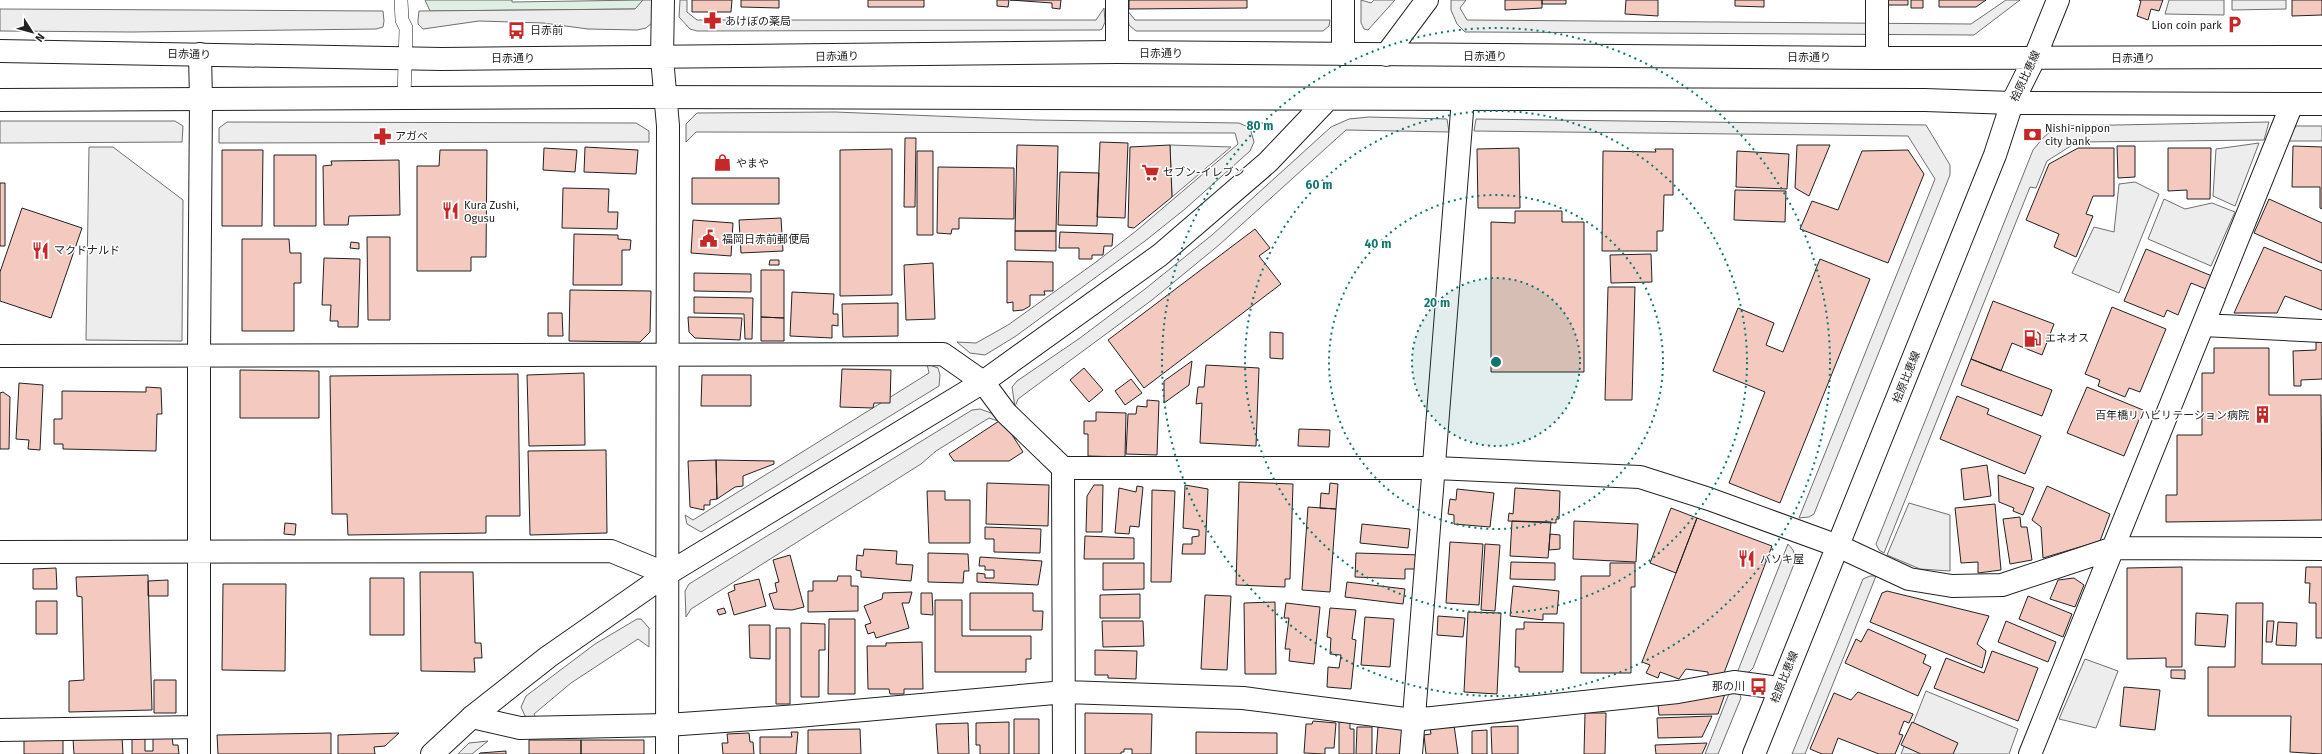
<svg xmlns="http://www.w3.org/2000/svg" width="2322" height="754" viewBox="0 0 2322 754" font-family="'Fira Sans','Noto Sans JP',sans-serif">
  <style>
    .green { fill: #e0efe3; stroke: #6f6f6f }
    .parking { fill: #ededed; stroke: #6f6f6f }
    .building { fill: #f3c9c0; stroke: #222 }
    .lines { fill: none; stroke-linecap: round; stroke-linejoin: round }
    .lane-casing { stroke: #222; stroke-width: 14 }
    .street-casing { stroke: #222; stroke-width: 24 }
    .secondary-casing { stroke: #222; stroke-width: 24 }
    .lane { stroke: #fff; stroke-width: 13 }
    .street { stroke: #fff; stroke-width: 22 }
    .secondary { stroke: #fff; stroke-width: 22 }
    .ring { fill: none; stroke: #0f766e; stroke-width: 2; stroke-dasharray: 2 4 }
    .labels { text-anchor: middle; stroke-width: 3; stroke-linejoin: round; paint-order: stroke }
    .poi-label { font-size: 11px; fill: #222; stroke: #fff; text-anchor: start }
    .street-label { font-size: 11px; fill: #222; stroke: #fff }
    .centre { fill: #0f766e; stroke: #fff; stroke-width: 2 }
    .ring-label { font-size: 12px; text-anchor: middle; font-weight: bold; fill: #0f766e; stroke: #fff; stroke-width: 3; stroke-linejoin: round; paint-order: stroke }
  </style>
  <rect width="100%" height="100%" fill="#fff"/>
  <path class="green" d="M425,0h87v2l131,-2 -7,9 -206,2z"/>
  <path class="parking" d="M643,0h14l-5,23 -6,5 -9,2 -49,-1 -45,-6 -64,-2 -56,8 -5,-5v-4l1,-9 216,-2z
    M680,0h7v12l10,8h399l8,-12 1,14 -3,7 -2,1 -403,1 -7,-2 -11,-12z
    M1361,0l10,3 3,-3h21l-27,30 -4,-1 -3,-6z
    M1451,0h15l-6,8 7,12 504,4 35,-24h14l-46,35 -500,-3h-9l-8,-8 -6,-14z
    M2169,0h55v15l-59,-1z
    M2232,0h54v9l-54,1z
    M0,9l383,2 1,10 -1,6 -7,2 -244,3 -132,-1z
    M1127,10l8,10h195l-1,6 -6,5h-187l-7,-6z
    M835,112l201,8 203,3 11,5 4,14 -4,9 -65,58 -40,32 -129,95 -31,19 -15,-2 -13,-11 19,1 32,-18 88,-63 40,-31 102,-87 -3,-11 -539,-1 -10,10v-18l11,-11z
    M1369,117l78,2 2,13 -103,-2 -127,115 -67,55 -134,99 -3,8 -3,-20 5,-6 63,-43 65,-49 67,-54 119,-108 18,-8z
    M1476,119l450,6 24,40v10l-136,339 -5,3 -10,1 136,-339 -27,-43 -434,-5z
    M0,121h175l8,5 -1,16 -182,1z
    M227,122l409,1 13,8v11l-430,1v-15z
    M2269,122l-5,18 -187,2 -30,19 -11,27 -6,-1 -146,366 -5,-3 -3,-6 157,-394 9,-11 10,-9 12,-4z
    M2296,126h26v15h-36z
    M2259,143l-24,63 -22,-10 3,-47z
    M1170,145l61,2 -59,50z
    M89,147h24l70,53 -1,141 -96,-1z
    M2135,182l24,12 -40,99 -47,-20 22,-46 20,5 5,-48z
    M2164,199l21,10 27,-6 23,9 -24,54 -63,-27z
    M927,364l11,4 2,7 -1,11 -238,146 -14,-8 -2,-9 8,5 236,-147z
    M980,409l11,4 7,8 -9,-3 -53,33 -15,13 -230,145 -5,8 -1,-26 4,-7 283,-174z
    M1909,503l41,12v56l-30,-2 -33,-14z
    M1788,544l5,6 3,9 -43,109 -4,4 -12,1z
    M1870,576h6l-71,178h-13l71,-175z
    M637,619h4l8,9v19l-11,-8 -67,44 -37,31 3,7 -12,-5 -4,-9 5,-11 69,-52z
    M2085,659l33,12 -22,57 -37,-9z
    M1730,691l9,1 2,6 -23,56h-13z
    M1926,691l92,38 -9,25h-108z
    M488,741l-16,13h-14l11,-11z"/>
  <path class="building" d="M692,0h40l-1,12h-39z
    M741,0h38v8l-38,-1z
    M868,0h56v7h-56z
    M997,0h12l-1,7 -11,-1z
    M1010,0h51l-1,9 -8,-1v-5z
    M1129,0h118v8l-118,1z
    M1505,0h37v8l-37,2z
    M1542,0h24v4h-24z
    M1626,0h32v16l-33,-2z
    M1735,0h29v7l-29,-1z
    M1888,0h20v5h-20z
    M1911,0h12v8h-12z
    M1939,0h47l-10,7h-37z
    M2139,0h24l-4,11 -8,-2 -3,11 -11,-4 4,-15z
    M2292,0h30v15l-30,1z
    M905,138h11l-1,69h-11z
    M1100,142l28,1 -3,75 -28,-1z
    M1017,145l41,1 -2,85h-41z
    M1170,145l2,52 -38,31 -6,-1 2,-80z
    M1797,145h33l-21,51 -14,-8z
    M2117,146h18v31l-17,1z
    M2293,146l29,1v62l-2,-1v-21h-28z
    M585,147l53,3 -2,24 -52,-2z
    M544,148l33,2 -2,22 -32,-2z
    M1519,148l1,60h-42l-1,-59z
    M2078,148h36v48h-21l-7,18 7,2 -17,41 -22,-10 5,-13 -33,-14 23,-56z
    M2168,148h43l-1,51h-23v-9l-19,1z
    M892,149v146l-52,1v-146z
    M1655,149h18v46h-9l-1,36h-6v20h-55l1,-100 53,1z
    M222,150h41l-1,76h-40z
    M440,150h47l-1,107h-15v14h-54v-105h22z
    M1908,150l16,24 -36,89 -88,-34 12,-28 26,9 24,-59z
    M917,151h16v84h-16z
    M1737,151l52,3 -2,35 -51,-2z
    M274,155h42v71h-42z
    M399,160l1,55 -51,1 -1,9h-24l-1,-59 9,-1 -1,-4z
    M938,167l76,1v51l-55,-1v11h-7l-1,5 -14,-1z
    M1060,172l39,1 -2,53 -39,-1z
    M692,178h87v26h-87z
    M0,183h5v63h-5z
    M563,188l46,1 -1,23h10l-1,17 -55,-1z
    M1735,190l51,1 -1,31 -51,-2z
    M2269,199l53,24v40l-68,-30z
    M22,208l60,20 -31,90 -51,-17v-29z
    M1515,211h47v11h22v150h-93v-150l24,1z
    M781,218l2,33 -42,2 -2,-33z
    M693,220l40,3 -2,33 -40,-3z
    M1255,229l15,19 -11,8 22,28 -137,104 -36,-48z
    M1015,231h41v20l-41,-1z
    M1060,232l53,2 -1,12h-8l-1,9h-11v4h-13v-11h-20z
    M574,234l44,1v4l13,1 -1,10h-8v35h-49z
    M367,237h23v83h-22z
    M242,239h47l1,14h11v30h-7v48h-52z
    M351,242l8,1v6l-9,-1z
    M2264,247l58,24v39l-37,-14 -8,17h-43z
    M2146,249l66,27 -6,13 -15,-6 -13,32 -11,-5 -3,7 -40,-16z
    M1651,254l1,28 -41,1 -1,-28z
    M324,258l36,1 -2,68h-20v-6h-8l1,-16h-9z
    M1820,259l50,20 -90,224 -51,-20 36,-91 -52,-21 25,-63 36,15 -8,22 17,7z
    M770,260h9v5h-10z
    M1007,261l46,1v29h-9l1,4h-15v11l-7,4 -10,1v-9l-6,1z
    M933,263l2,56 -29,1 -2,-55z
    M761,270h23v48l-23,-1z
    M694,273l57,1v18l-57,-1z
    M1608,287h27l-3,113h-27z
    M570,290l81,1 -1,41 -10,10 -71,-1z
    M792,292l42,2 -1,20h5v12l-6,-1v13l-42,-2z
    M694,297l59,1 -1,41h-7l-1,-25 -50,-1z
    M1993,301l61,23 -12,31 -30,-12 -11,28 -30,-12z
    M898,303v33l-55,1 -1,-33z
    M2112,307l54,22 -26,63 -11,-4 -4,9 -27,-11 2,-6 -15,-6z
    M548,313h14l1,23h-15z
    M688,317l54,1 -2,22 -45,-2 -6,-6z
    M761,317l23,1v23h-23z
    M1270,332l13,1v26l-13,-1z
    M2316,342h6v37l-21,1v6h-7l-1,-35 23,-1z
    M2214,348h55v47h52l1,125 -156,2v-27h11v-60h25v-62h12z
    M1971,359l81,31 -10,26 -81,-31z
    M1192,361l-3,24 -25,18v-22z
    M1206,365l53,3 -3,78 -56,-3 2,-40 -6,1 2,-17h6z
    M1084,368l19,22 -14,12 -19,-22z
    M842,369l49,1 -1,33h-16l-1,5 -33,-1z
    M240,370l79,1v47h-79z
    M584,373l1,72 -56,1 -2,-71z
    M518,374l2,142h-34v17l-138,2 -1,-21h-15l-2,-138z
    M702,375h49v31h-50z
    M1131,379l11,14 -17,12 -10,-14z
    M19,383l24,2 -3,65 -12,-1 1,-9 -13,-1z
    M146,387l15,1 1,26h-5l-1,37 -93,-2v-5h-9v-25h8v-28l84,1z
    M2087,387l56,23 -19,46 -57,-23z
    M3,392l7,5 -1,52h-9v-56z
    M1957,396l32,13 -2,5 54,22 -16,38 -85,-35z
    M1147,400l12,1 -2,54 -31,-1 2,-40h8l1,-8 10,1z
    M1096,412l30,1 -1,44 -37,-1v-22h-4v-13h12z
    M1002,419l21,33 -14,9h-55l-5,-7z
    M1299,429l31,1 -1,17 -31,-1z
    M606,450l1,83 -77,2 -2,-84z
    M716,460l1,39 -7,1v5h-6v5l-14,-3 -2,-46z
    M716,460l58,1v3l-31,12v10l-8,1 -18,12z
    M1987,465l4,31 -27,4 -3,-31z
    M1998,475l36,13 -11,27 -10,-4 1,-3 -15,-6z
    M1239,482l54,2 -3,95h-5v8l-49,-2z
    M987,483l62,2 -1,41 -62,-2z
    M1330,483l8,1 -2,25 -16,-1 1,-15 8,1z
    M1094,485h9l-1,47h-16l1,-36z
    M1185,485l23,4 -3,65h-23l1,-10h9v-7l7,-1v-6l-16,-2z
    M1137,486l6,1 -4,40 -9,-1 -1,8 -14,-1 4,-45 17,4z
    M2047,486l63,28 -10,27 -57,17 -2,-31 -9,-7z
    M1515,488l45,3 -1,28h-3v4l-48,-2 1,-8 4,1z
    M1457,489l37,4 -4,34 -36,-3v-9l-6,-1 2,-15 6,1z
    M1152,490l23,1 -4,91h-20z
    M927,491h18v9h25v43h-41z
    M1995,504l6,66 -23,3v-11l-17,1 -6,-55z
    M1308,507l28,2 -6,83 -28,-2z
    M1671,508l26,10 -21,55 -26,-10z
    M2020,517l1,10h6l5,33 -22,4 -7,-45z
    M1697,518l75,28 -48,127 -16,5v-6l-22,-3 -7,10 -19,-7 -2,6 -12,-5 4,-8 -8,-3z
    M1512,521l39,1 -3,36 -38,-2z
    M1574,521l64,3 -2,38 -63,-3z
    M285,523l11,1 -1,11 -11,-1z
    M1362,524l48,5 -2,19 -48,-5z
    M985,527l56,2 -1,24 -46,-1v-13h-9z
    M1550,534l10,1v14l-11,1z
    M1085,536l49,2v21h-50z
    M1450,542l33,2 -4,61 -33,-2z
    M1485,544l15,1 -5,66 -14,-1z
    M864,549l33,2 -1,13 17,1 -2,16 -50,-4v-6l-5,-1 1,-15 6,1z
    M928,553l40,1 1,17h-5l-1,12 -35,-1z
    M1356,553l65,2 -1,14h-15v10l-50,-2z
    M790,555l14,52 -12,3 -18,-1 -5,-15 8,-2 -2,-9 4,-1 -6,-22z
    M980,557l62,4 -4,24 -61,-3v-9l8,1v4h9v-8h-9v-4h-6z
    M1511,562l44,1v17l-45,-1z
    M1103,563h41v26l-41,1z
    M1610,563h25v24h-4v86h-50v-97h29z
    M2182,567v100h-16v-9l-39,1v-91z
    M2306,567h16v71h-6v-35h-7l1,-20h-5z
    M56,568l1,21h-24v-20z
    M420,572h53l2,71h6l1,15h-8l1,14 -54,-1z
    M148,575l4,135 -83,2v-31l15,-1 -2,-83 -5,-1 -1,-19z
    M838,576h13v10h7v25l-50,1v-21h5v-10h24z
    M370,578h34v57h-34z
    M2074,578l10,7 -9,22 -25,-8 8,-19z
    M759,579l7,27 -32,9 -6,-22 7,-3 -1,-5z
    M168,580v16h-20v-15z
    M1347,582l58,7 -2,15 -58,-7z
    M223,584h63l-1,87 -63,-1z
    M1513,586l46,5 -2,23h-14v6l-33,-4z
    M1887,591l102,25 -12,28 9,7 -4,17 -112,-46 12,-29z
    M912,592l-3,11h-7l7,25 -33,10 -2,-6 -6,2 -3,-9 6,-2 -7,-17 18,-7 1,-6z
    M921,593h11l1,22 -12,-1z
    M970,593h63v18h10l-1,19h-72z
    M1140,594v24h-40v-23z
    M1205,595l26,1 -4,74 -26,-1z
    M2028,596l44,18 -9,23 -44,-18z
    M935,600h27v36h69v23h-5v13h-91z
    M36,601h21v33h-21z
    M1275,602l1,72h-31l-1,-71z
    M1286,603l34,4 -6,57 -25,-3 1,-12h-5l4,-31h-5z
    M2236,603h27l-1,61h60v90l-32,-2 1,-36h-83v-49h27z
    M724,608l2,5 -7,2 -2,-5z
    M1330,608l26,2 -4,29 4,1 -5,49 -24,-2 1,-20 11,1 2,-13 -11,-1 1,-16 -4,-1z
    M1468,612l33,1 -4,81 -33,-2z
    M2196,613l32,2 -3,32 -30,-2z
    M1438,616l27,2 -2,19 -26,-2z
    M1365,617l29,2 -4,48 -29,-2z
    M829,619h26v75h-27z
    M1102,621h41l1,25 -41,1z
    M2006,621l50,21 -8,20 -50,-20z
    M2267,621h7l-2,21h-6z
    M1524,622l40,1 -1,49h-44v-5h-4l1,-38h8z
    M2278,622l19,1 -1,23 -20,-1z
    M801,623l24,1v26h-6v47h-18z
    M749,625h21v34l-20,-1z
    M776,628h14v76h-14z
    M1868,629l58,26 -3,8 8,4 -13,29 -73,-33 11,-24 5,3z
    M922,642l1,47h-19v5h-14l-1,-5h-21l-1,-43h19v-3z
    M1095,650l42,1 -1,28 -28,-1v-3h-13z
    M1992,651l46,17 -20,53 -84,-33 12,-30 38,15z
    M2171,670h14v9l-14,-1z
    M154,680h22v33h-22z
    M2124,687l36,3 -5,40 -35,-4z
    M1858,692l55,22 -4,9 -5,-2 -5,13 4,1 -8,19h-16l-41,-16 -6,16h-10l-12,-5 24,-56 17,7z
    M1725,694l-7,20 -59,1 -1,-11z
    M1085,713l67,1 -1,40h-19v-5h-8v3h-3v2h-36z
    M1585,713h21l-1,41h-21z
    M1712,716l-10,21 -44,1 -1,-20z
    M1014,719h25v35h-25z
    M1313,721l23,2 -2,25h-9v6l-21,-1 2,-29h6z
    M1009,722v32h-29v-9h-4v-22z
    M1339,722l11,1v6h4v25h-15z
    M1912,722l46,21 -5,11h-32l-20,-9z
    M968,723l1,31h-31l-2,-30z
    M1454,725l4,29h-32l-2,-19 7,-1 -1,-6z
    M1518,726v28h-26l-1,-27z
    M1357,727h15v27h-16z
    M1378,727l29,2 -2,25h-29z
    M860,729l1,25h-53v-24z
    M1487,730v24h-15v-23z
    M791,732h7l-2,22h-36v-17h32z
    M1196,732l81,1v21h-81z
    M331,733v21h-113l-1,-19z
    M399,733l-14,13 -11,1 1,7h-37v-19z
    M749,733l1,9h3l1,12h-31l-1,-11h6l-1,-9z
    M153,736h19l1,9h5l1,9h-47v-17h13v14h8z
    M122,737l1,17h-49l-1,-15z
    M24,738h39v16h-39z
    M529,740h52v14h-52z
    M581,740h63v14h-63z
    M1707,743l-5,11h-46l-1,-9z
    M506,751v3h-27l1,-1z"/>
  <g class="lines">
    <defs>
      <path id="lane" d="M401,0l1,20 4,8 -2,70"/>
      <path id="street" d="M1343,0v54
        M1877,0v58
        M1117,52v-52
        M2203,325l119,6
        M0,356l943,-2 40,28 23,31 57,55 1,286
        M1063,468h372l205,9 69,22 129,47 71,33 43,7 50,-1 112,-37 208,1
        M0,552l611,-1 56,23
        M472,717l48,11 147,-3 131,-9 267,-24 178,6 170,22 265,-28 56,-10 45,6
        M0,730l199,-3
        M199,754v-399l2,-255 -1,-46
        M1411,754l52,-655
        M2030,754l262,-650"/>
      <path id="secondary" d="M663,0l-1,58 6,68 -1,628
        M0,51l442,8 675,-7 760,6 445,-1
        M1386,55l41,-55
        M0,100l616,-3 1309,3 87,3 310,1
        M432,754l40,-37 76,-60 119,-83 316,-192 177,-127 108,-93 60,-63
        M1754,754l241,-599 17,-52 23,-46 23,-57"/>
    </defs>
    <use href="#lane" class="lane-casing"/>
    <use href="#street" class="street-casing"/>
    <use href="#secondary" class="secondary-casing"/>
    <use href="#lane" class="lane"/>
    <use href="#street" class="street"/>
    <use href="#secondary" class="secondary"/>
  </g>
  <circle cx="1496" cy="362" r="84" fill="#0f766e" fill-opacity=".12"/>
  <g class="ring">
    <circle cx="1496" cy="362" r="84"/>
    <circle cx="1496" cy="362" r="167"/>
    <circle cx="1496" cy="362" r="251"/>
    <circle cx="1496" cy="362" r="334"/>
  </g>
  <defs>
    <symbol id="pharmacy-bare" viewBox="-9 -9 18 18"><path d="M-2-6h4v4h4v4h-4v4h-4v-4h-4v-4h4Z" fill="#c62828" stroke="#fff" stroke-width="2.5" paint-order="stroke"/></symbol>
    <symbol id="parking-bare" viewBox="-9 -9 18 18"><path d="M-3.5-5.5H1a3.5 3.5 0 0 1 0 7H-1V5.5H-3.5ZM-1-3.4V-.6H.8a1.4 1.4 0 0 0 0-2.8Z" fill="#c62828" stroke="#fff" stroke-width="2.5" paint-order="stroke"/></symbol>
    <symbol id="bus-bare" viewBox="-9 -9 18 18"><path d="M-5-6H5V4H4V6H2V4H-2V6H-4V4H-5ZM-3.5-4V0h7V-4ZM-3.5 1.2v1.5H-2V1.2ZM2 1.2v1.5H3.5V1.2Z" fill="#c62828" stroke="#fff" stroke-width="2.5" paint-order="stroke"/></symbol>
    <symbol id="bank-bare" viewBox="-9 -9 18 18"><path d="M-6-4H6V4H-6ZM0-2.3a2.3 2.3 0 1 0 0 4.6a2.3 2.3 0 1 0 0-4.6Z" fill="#c62828" stroke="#fff" stroke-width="2.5" paint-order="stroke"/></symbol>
    <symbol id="shop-bare" viewBox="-9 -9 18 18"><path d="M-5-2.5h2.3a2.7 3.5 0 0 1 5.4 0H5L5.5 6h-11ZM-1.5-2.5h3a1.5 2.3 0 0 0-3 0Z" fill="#c62828" stroke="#fff" stroke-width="2.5" paint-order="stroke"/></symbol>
    <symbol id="supermarket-bare" viewBox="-9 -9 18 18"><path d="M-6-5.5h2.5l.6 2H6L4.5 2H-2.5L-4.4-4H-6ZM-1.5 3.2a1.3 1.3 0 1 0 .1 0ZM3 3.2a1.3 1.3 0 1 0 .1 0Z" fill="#c62828" stroke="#fff" stroke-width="2.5" paint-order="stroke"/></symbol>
    <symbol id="restaurant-bare" viewBox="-9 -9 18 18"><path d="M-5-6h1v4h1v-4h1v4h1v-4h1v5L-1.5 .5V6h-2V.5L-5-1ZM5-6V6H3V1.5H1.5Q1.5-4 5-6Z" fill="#c62828" stroke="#fff" stroke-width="2.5" paint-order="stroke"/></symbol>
    <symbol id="civic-bare" viewBox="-9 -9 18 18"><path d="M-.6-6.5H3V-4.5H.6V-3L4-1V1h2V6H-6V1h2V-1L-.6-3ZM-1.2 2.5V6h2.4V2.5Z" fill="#c62828" stroke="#fff" stroke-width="2.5" paint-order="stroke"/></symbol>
    <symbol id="fuel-bare" viewBox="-9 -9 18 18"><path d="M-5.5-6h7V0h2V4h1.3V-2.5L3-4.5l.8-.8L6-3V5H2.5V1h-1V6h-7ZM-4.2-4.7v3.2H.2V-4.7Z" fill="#c62828" stroke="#fff" stroke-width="2.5" paint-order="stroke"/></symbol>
    <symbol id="building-bare" viewBox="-9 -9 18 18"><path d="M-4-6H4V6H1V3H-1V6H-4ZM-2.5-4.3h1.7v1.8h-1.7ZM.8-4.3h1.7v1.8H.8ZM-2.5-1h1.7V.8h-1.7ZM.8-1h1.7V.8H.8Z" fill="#c62828" stroke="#fff" stroke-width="2.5" paint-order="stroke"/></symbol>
  </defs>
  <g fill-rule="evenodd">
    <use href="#pharmacy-bare" x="700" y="8" width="25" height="25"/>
    <use href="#parking-bare" x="2222" y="12" width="25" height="25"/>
    <use href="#bus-bare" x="504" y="18" width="25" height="25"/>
    <use href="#bank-bare" x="2020" y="122" width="25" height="25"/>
    <use href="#pharmacy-bare" x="370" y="124" width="25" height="25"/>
    <use href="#shop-bare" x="710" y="150" width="25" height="25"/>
    <use href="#supermarket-bare" x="1138" y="160" width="25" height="25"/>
    <use href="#restaurant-bare" x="438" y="198" width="25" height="25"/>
    <use href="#civic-bare" x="696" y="226" width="25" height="25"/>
    <use href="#restaurant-bare" x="28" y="238" width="25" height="25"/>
    <use href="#fuel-bare" x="2020" y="326" width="25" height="25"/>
    <use href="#building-bare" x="2250" y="402" width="25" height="25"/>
    <use href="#restaurant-bare" x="1734" y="546" width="25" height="25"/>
    <use href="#bus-bare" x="1746" y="674" width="25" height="25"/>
  </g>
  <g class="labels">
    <g class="poi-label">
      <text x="725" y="25">あけぼの薬局</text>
      <text x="2222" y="29" text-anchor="end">Lion coin park</text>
      <text x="530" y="34">日赤前</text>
      <text x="2045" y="132">Nishi-nippon<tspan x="2045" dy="13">city bank</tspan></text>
      <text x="395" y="140">アガペ</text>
      <text x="736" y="167">やまや</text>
      <text x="1163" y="176">セブン-イレブン</text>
      <text x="464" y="209">Kura Zushi,<tspan x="464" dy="13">Ogusu</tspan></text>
      <text x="722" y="243">福岡日赤前郵便局</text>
      <text x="54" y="254">マクドナルド</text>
      <text x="2045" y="342">エネオス</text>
      <text x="2249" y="419" text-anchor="end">百年橋リハビリテーション病院</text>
      <text x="1760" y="563">バソキ屋</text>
      <text x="1745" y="690" text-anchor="end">那の川</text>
    </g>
    <g class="street-label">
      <text x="1161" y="57">日赤通り</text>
      <text transform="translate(189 54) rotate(1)" y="4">日赤通り</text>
      <text transform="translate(837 56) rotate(-1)" y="4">日赤通り</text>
      <text x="1485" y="60">日赤通り</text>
      <text x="1809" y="61">日赤通り</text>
      <text x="513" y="62">日赤通り</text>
      <text x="2133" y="62">日赤通り</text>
      <text transform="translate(2025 76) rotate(-65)" y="4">桧原比恵線</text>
      <text transform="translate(1906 377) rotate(-68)" y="4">桧原比恵線</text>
      <text transform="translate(1784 677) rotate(-68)" y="4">桧原比恵線</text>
    </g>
  </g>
  <circle cx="1496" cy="362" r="6" class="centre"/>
  <g class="ring-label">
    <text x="1260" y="130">80 m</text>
    <text x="1319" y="189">60 m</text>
    <text x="1378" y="248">40 m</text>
    <text x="1437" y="307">20 m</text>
  </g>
  <g transform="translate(32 32) rotate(126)" stroke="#ffffff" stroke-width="3" paint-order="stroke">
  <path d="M0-3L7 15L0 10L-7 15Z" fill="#222222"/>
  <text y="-6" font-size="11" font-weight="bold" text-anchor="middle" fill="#222222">N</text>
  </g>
</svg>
